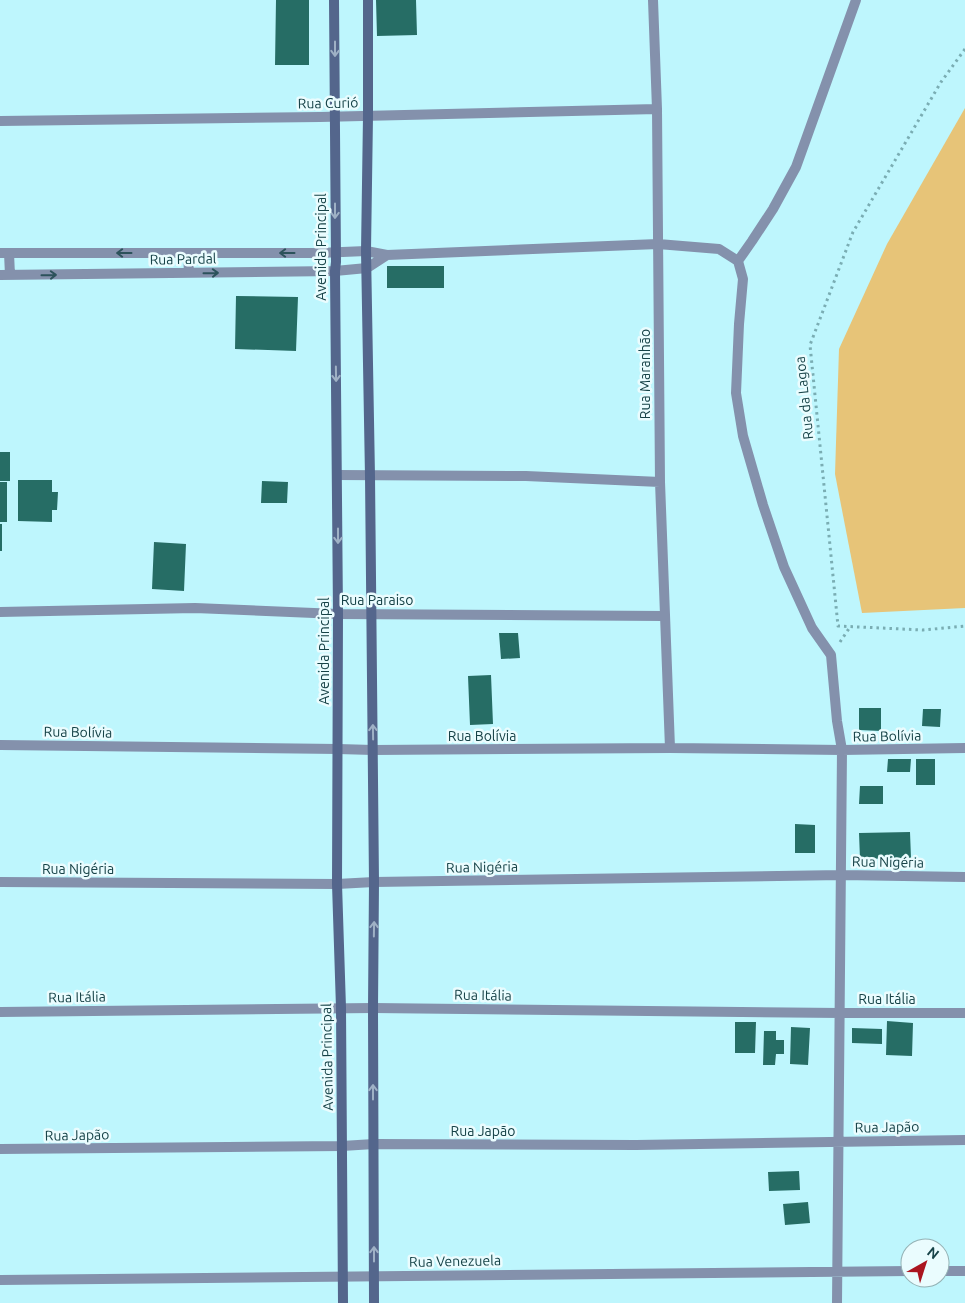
<svg xmlns="http://www.w3.org/2000/svg" width="965" height="1303" viewBox="0 0 965 1303" font-family="Ubuntu,sans-serif">
  <style>
    .green { fill: #e7c478 }
    .building { fill: #266d65 }
    .lines { fill: none; stroke-linecap: round; stroke-linejoin: round }
    .path { stroke: #7aadb3; stroke-width: 3; stroke-dasharray: 2.5 4; stroke-linecap: butt }
    .street { stroke: #8491ac; stroke-width: 10 }
    .secondary { stroke: #54668c; stroke-width: 10 }
    .oneway { stroke: #9fb1c5 }
    .oneway2 { stroke: #2c525b }
    .labels { text-anchor: middle; stroke-width: 5; stroke-linejoin: round; paint-order: stroke }
    .street-label { font-size: 14px; fill: #164247; stroke: #eafcfe }
  </style>
  <rect width="100%" height="100%" fill="#bef6fd"/>
  <path class="green" d="M965,108v500l-103,5 -27,-139 4,-125 48,-105z"/>
  <path class="building" d="M276,0h33v65h-34z
    M376,0h40l1,35 -40,1z
    M387,266h57v22h-57z
    M236,296l62,1 -2,54 -61,-2z
    M0,452h10v29h-10z
    M18,480h34v12h6l-1,18h-5v12l-34,-1z
    M262,481l26,1 -1,21h-26z
    M0,482h7v40h-7z
    M0,524h2v27h-2z
    M154,542l32,2 -2,47 -32,-2z
    M499,633h19l2,25 -19,1z
    M491,675l2,49 -23,1 -2,-49z
    M859,708h22v23l-22,-1z
    M923,709h18l-1,18 -18,-1z
    M888,759h23l-1,13h-23z
    M916,759h19v26h-19z
    M860,786h23v18h-24z
    M795,824l20,1v28h-20z
    M910,832l1,26 -51,1 -1,-26z
    M887,1021l26,2 -1,33 -26,-1z
    M735,1022h21l-1,31h-20z
    M791,1027l19,1 -2,37 -18,-1z
    M852,1028l30,1v15l-30,-1z
    M764,1031h12v9h8v14h-8l-1,11h-12z
    M799,1171l1,19 -31,1 -1,-19z
    M808,1202l2,21 -25,2 -2,-21z"/>
  <g class="lines">
    <path class="path" d="M965,49l-24,33 -88,150 -43,113 28,281 85,4 42,-4
      M840,642l10,-15"/>
    <path class="street" d="M653,0l4,109 3,373 10,266
      M0,121l320,-4 337,-8
      M0,253h319l47,-2 21,4 271,-11 61,5 19,12 5,18 -4,45 -3,69 7,43 20,69 21,62 28,61 19,27 6,66 5,29 -5,553
      M9,253l1,22
      M188,253l1,20
      M738,261l14,-20 21,-32 23,-42 60,-167
      M0,275l335,-4 32,-3 20,-13
      M337,475l189,1 134,6
      M0,612l195,-4 143,6 326,2
      M0,745l338,4 35,1 297,-2 172,2 123,-2
      M0,882l337,2 37,-2 468,-7 123,2
      M0,1012l373,-4 467,5h125
      M0,1149l342,-3 32,-2 262,1 329,-5
      M940,1271h25
      M0,1280l910,-9"/>
    <path class="secondary" d="M334,0l2,262 -1,9 3,343 -1,270 4,124 2,295
      M368,0v116l-2,135 4,225 4,406 -1,126 1,295"/>
  </g>
  <defs><path id="oneway-shaft" d="M-6 0H5M1.5-3L5.5 0L1.5 3" fill="none" stroke-width="1.6" stroke-linecap="round" stroke-linejoin="round" transform="scale(1.25)"/></defs>
  <g class="oneway">
    <use href="#oneway-shaft" transform="translate(335 49) rotate(90)"/>
    <use href="#oneway-shaft" transform="translate(335 211) rotate(90)"/>
    <use href="#oneway-shaft" transform="translate(336 374) rotate(89)"/>
    <use href="#oneway-shaft" transform="translate(338 536) rotate(90)"/>
    <use href="#oneway-shaft" transform="translate(373 732) rotate(-91)"/>
    <use href="#oneway-shaft" transform="translate(374 929) rotate(-89)"/>
    <use href="#oneway-shaft" transform="translate(373 1092) rotate(-90)"/>
    <use href="#oneway-shaft" transform="translate(374 1254) rotate(-90)"/>
  </g>
  <g class="oneway2">
    <use href="#oneway-shaft" transform="translate(124 253) rotate(-180)"/>
    <use href="#oneway-shaft" transform="translate(287 253) rotate(180)"/>
    <use href="#oneway-shaft" transform="translate(211 273) rotate(-1)"/>
    <use href="#oneway-shaft" transform="translate(49 275) rotate(-1)"/>
  </g>
  <g class="labels">
    <g class="street-label">
      <text transform="translate(328 103) rotate(-1)" y="5">Rua Curió</text>
      <text transform="translate(321 247) rotate(-90)" y="5">Avenida Principal</text>
      <text transform="translate(183 259) rotate(-1)" y="5">Rua Pardal</text>
      <text transform="translate(645 374) rotate(-90)" y="5">Rua Maranhão</text>
      <text transform="translate(804 398) rotate(-96)" y="5">Rua da Lagoa</text>
      <text x="377" y="605">Rua Paraiso</text>
      <text transform="translate(324 651) rotate(-90)" y="5">Avenida Principal</text>
      <text transform="translate(78 732) rotate(1)" y="5">Rua Bolívia</text>
      <text x="482" y="741">Rua Bolívia</text>
      <text transform="translate(887 736) rotate(-1)" y="5">Rua Bolívia</text>
      <text transform="translate(888 862) rotate(1)" y="5">Rua Nigéria</text>
      <text transform="translate(482 867) rotate(-1)" y="5">Rua Nigéria</text>
      <text x="78" y="874">Rua Nigéria</text>
      <text transform="translate(483 995) rotate(1)" y="5">Rua Itália</text>
      <text transform="translate(77 997) rotate(-1)" y="5">Rua Itália</text>
      <text x="887" y="1004">Rua Itália</text>
      <text transform="translate(327 1057) rotate(-91)" y="5">Avenida Principal</text>
      <text transform="translate(887 1127) rotate(-1)" y="5">Rua Japão</text>
      <text x="483" y="1136">Rua Japão</text>
      <text transform="translate(77 1135) rotate(-1)" y="5">Rua Japão</text>
      <text transform="translate(455 1261) rotate(-1)" y="5">Rua Venezuela</text>
    </g>
  </g>
  <g transform="translate(925 1263) rotate(39)"><circle r="24" fill="#eafcfe" stroke="#95b2b5"/>
  <path d="M0-4L9 19L0 12L-9 19Z" fill="#aa1520"/>
  <text y="-8" font-size="14" font-weight="bold" text-anchor="middle" fill="#164247">N</text>
  </g>
</svg>
